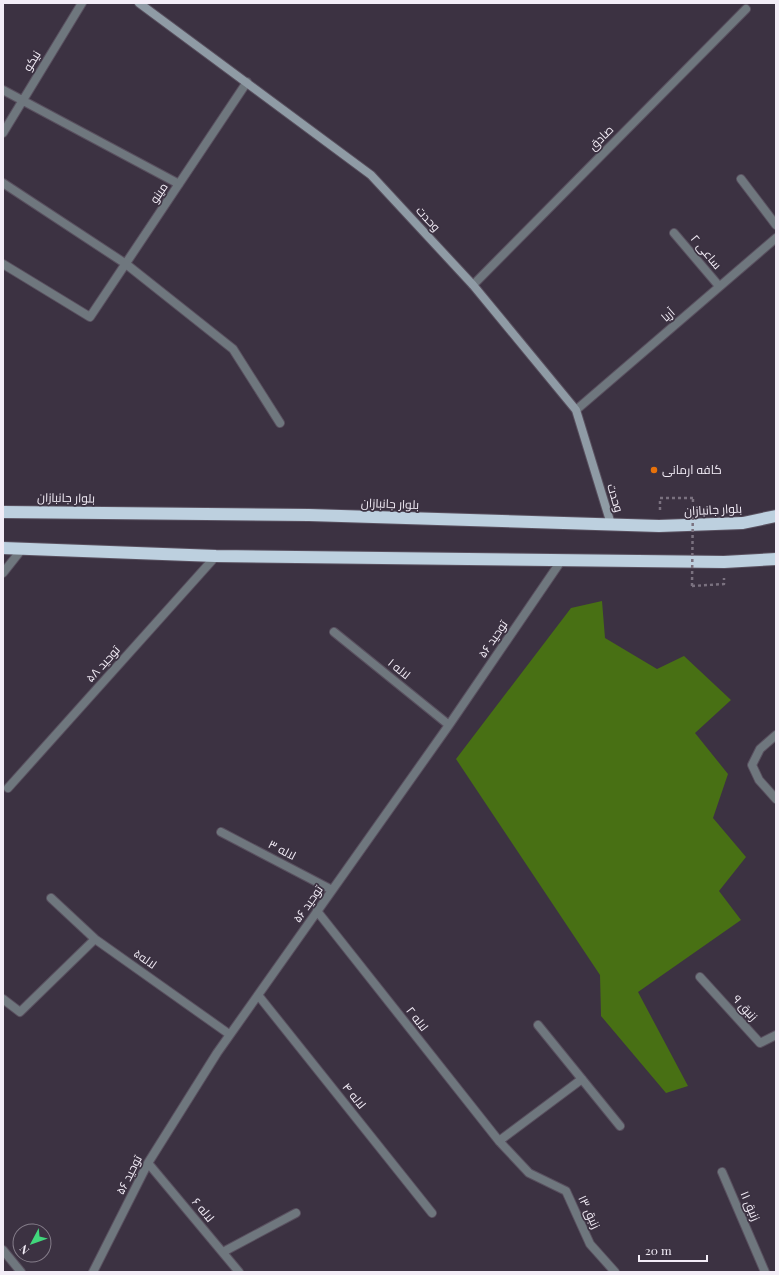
<svg xmlns="http://www.w3.org/2000/svg" width="779" height="1275" viewBox="0 0 779 1275" font-family="'Playfair Display',Cairo,serif">
  <style>
    .forest { fill: #487014 }
    .lines { fill: none; stroke-linecap: round; stroke-linejoin: round }
    .street-casing { stroke: #59505f; stroke-width: 10 }
    .secondary-casing { stroke: #59505f; stroke-width: 10 }
    .highway-casing { stroke: #59505f; stroke-width: 14 }
    .path { stroke: #7a717f; stroke-width: 2.5; stroke-dasharray: 3 3; stroke-linecap: butt }
    .street { stroke: #6f777e; stroke-width: 8 }
    .secondary { stroke: #8f9ba5; stroke-width: 8 }
    .highway { stroke: #bdd0df; stroke-width: 12 }
    .path-bridge { stroke: #7a717f; stroke-width: 2.5; stroke-dasharray: 3 3; stroke-linecap: butt }
    .food-dot { fill: #e8710a; stroke: #3c3242; stroke-width: 1.5 }
    .labels { text-anchor: middle; stroke-width: 3.5; stroke-linejoin: round; paint-order: stroke }
    .street-label { font-size: 12px; fill: #f3edf7; stroke: #3c3242 }
    .poi-label { font-size: 12px; fill: #f3edf7; stroke: #3c3242; text-anchor: start }
  </style>
  <rect width="100%" height="100%" fill="#3c3242"/>
  <path class="forest" d="M602,601l3,37 52,31 27,-13 47,44 -36,33 33,41 -15,44 33,39 -27,34 22,29 -103,72 50,94 -22,7 -65,-77 -1,-41 -144,-216 115,-151z"/>
  <g class="lines">
    <defs>
      <path id="street" d="M3,90l176,94
        M3,133l79,-130
        M741,179l35,46
        M3,183l123,81 107,85 47,74
        M674,233l45,53
        M3,264l87,53 157,-235
        M473,285l273,-276
        M576,410l200,-172
        M3,573l19,-24
        M334,632l115,93
        M776,735l-16,14 -8,16 7,15 17,19
        M8,788l208,-232
        M221,832l111,58
        M51,898l44,41 134,95
        M317,911l182,230 30,32 37,18 24,53 25,28
        M700,977l60,66 16,-8
        M258,995l174,218
        M3,999l17,13 75,-73
        M538,1025l82,101
        M499,1141l83,-62
        M148,1163l91,109
        M722,1172l43,100
        M3,1250l18,22
        M223,1252l73,-39
        M93,1272l55,-109 69,-110 232,-328 112,-164"/>
      <path id="secondary" d="M139,3l232,172 102,110 103,125 35,114"/>
      <path id="highway" d="M3,512l306,3 350,11 84,-3 33,-7
        M3,548l213,8 508,6 52,-3"/>
    </defs>
    <use href="#street" class="street-casing"/>
    <use href="#secondary" class="secondary-casing"/>
    <use href="#highway" class="highway-casing"/>
    <path class="path" d="M660,510v-12h33
      M692,586l32,-2v-6"/>
    <use href="#street" class="street"/>
    <use href="#secondary" class="secondary"/>
    <use href="#highway" class="highway"/>
    <path class="path-bridge" d="M692,586l1,-88"/>
  </g>
  <circle class="food-dot" cx="654" cy="470" r="4"/>
  <g class="labels">
    <g class="street-label">
      <text transform="translate(32 61) rotate(-58)" y="4">نیکو</text>
      <text transform="translate(601 138) rotate(-45)" y="4">صادق</text>
      <text transform="translate(159 193) rotate(-56)" y="4">مینو</text>
      <text transform="translate(428 219) rotate(47)" y="4">وحدت</text>
      <text transform="translate(706 252) rotate(50)" y="4">ساعی ۲</text>
      <text transform="translate(668 315) rotate(-41)" y="4">آریا</text>
      <text transform="translate(66 498) rotate(1)" y="4">بلوار جانبازان</text>
      <text transform="translate(615 498) rotate(73)" y="4">وحدت</text>
      <text transform="translate(390 504) rotate(2)" y="4">بلوار جانبازان</text>
      <text transform="translate(713 510) rotate(-3)" y="4">بلوار جانبازان</text>
      <text transform="translate(493 639) rotate(-56)" y="4">توحید ۵۶</text>
      <text transform="translate(103 664) rotate(-48)" y="4">توحید ۵۸</text>
      <text transform="translate(399 669) rotate(39)" y="4">لاله ۱</text>
      <text transform="translate(282 850) rotate(27)" y="4">لاله ۳</text>
      <text transform="translate(308 904) rotate(-55)" y="4">توحید ۵۶</text>
      <text transform="translate(145 959) rotate(35)" y="4">لاله۵</text>
      <text transform="translate(745 1008) rotate(48)" y="4">زنبق ۹</text>
      <text transform="translate(417 1019) rotate(52)" y="4">لاله ۲</text>
      <text transform="translate(354 1096) rotate(51)" y="4">لاله ۴</text>
      <text transform="translate(129 1175) rotate(-63)" y="4">توحید ۵۶</text>
      <text transform="translate(750 1206) rotate(67)" y="4">زنبق ۱۱</text>
      <text transform="translate(203 1210) rotate(50)" y="4">لاله ۶</text>
      <text transform="translate(589 1212) rotate(65)" y="4">زنبق ۱۳</text>
    </g>
    <g class="poi-label">
      <text x="662" y="474">کافه ارمانی</text>
    </g>
  </g>
  <rect width="779" height="1275" fill="none" stroke="#f3edf7" stroke-width="8"/>
  <g transform="translate(32 1243) rotate(229)"><circle r="19" fill="#3c3242" stroke="#857d8a"/>
  <path d="M0-3L7 15L0 10L-7 15Z" fill="#41d77c"/>
  <text y="-6" font-size="11" font-weight="bold" text-anchor="middle" fill="#f3edf7">N</text>
  </g>
  <path d="M639 1255v6h68v-6" fill="none" stroke="#f3edf7" stroke-width="2"/>
  <text x="645" y="1255" font-size="12" fill="#f3edf7" stroke="#3c3242" stroke-width="3" paint-order="stroke">20 m</text>
</svg>
